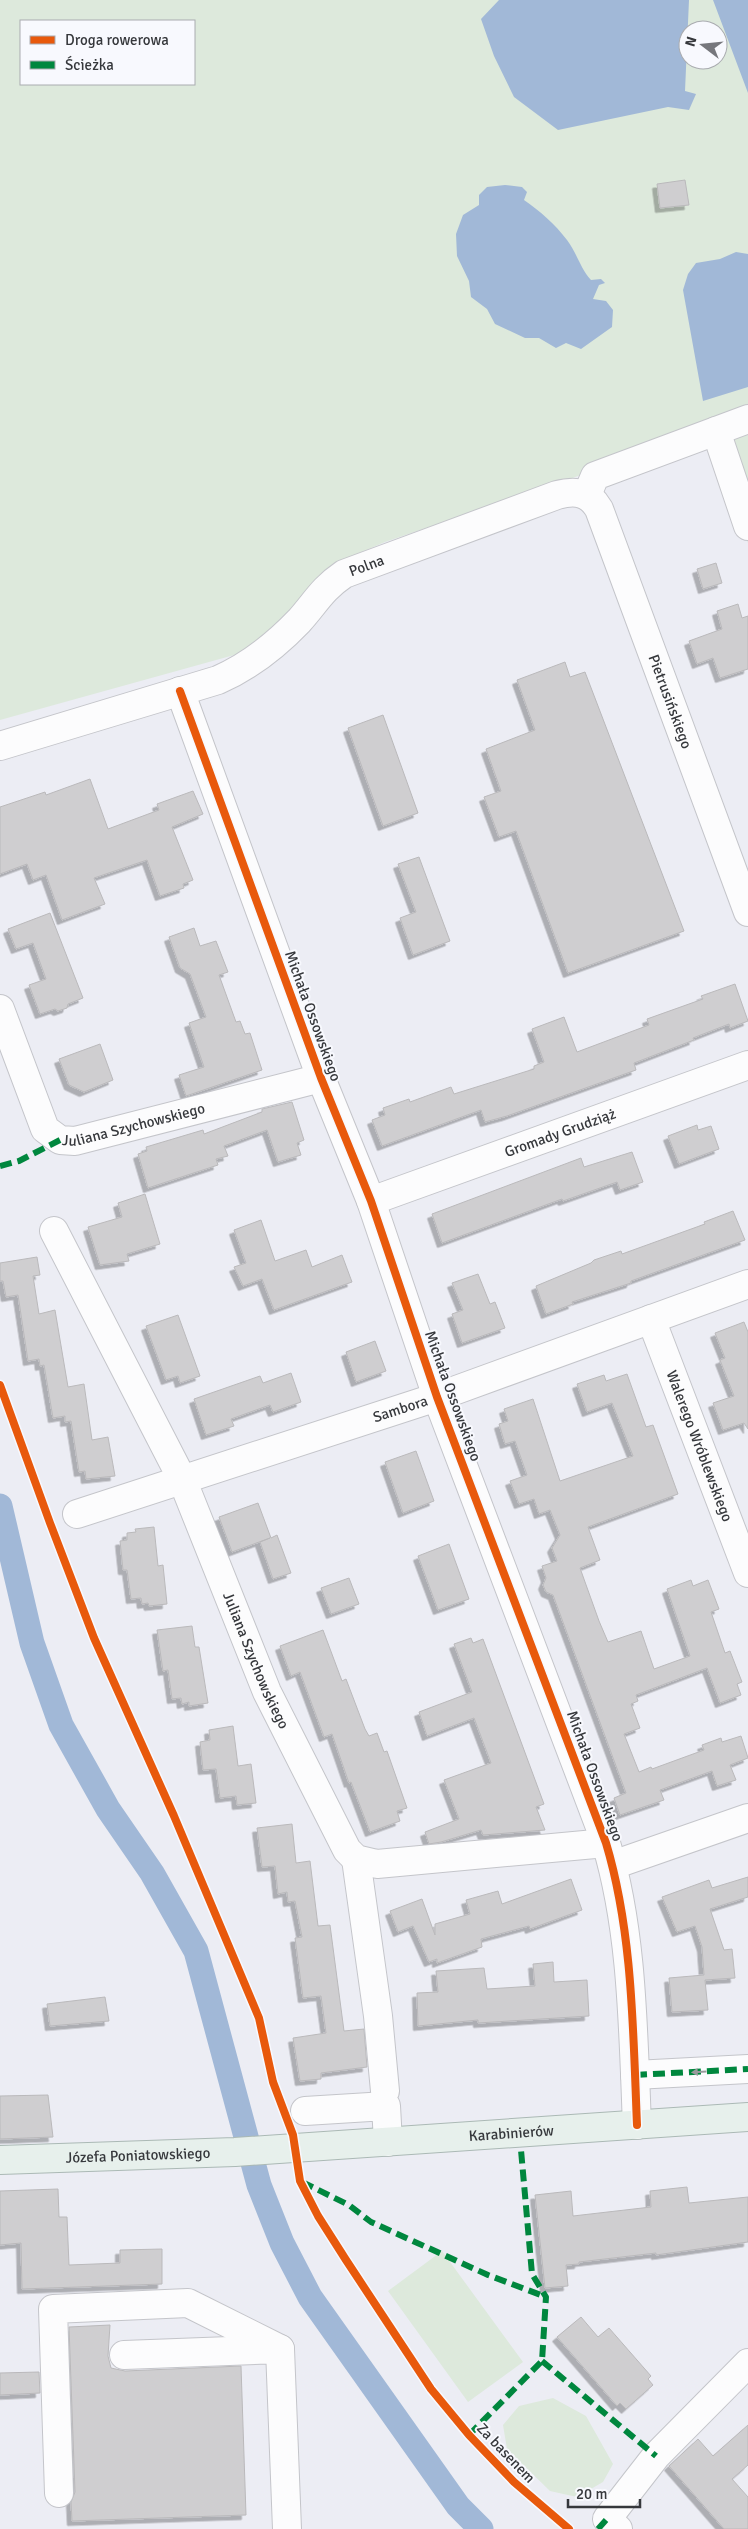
<svg xmlns="http://www.w3.org/2000/svg" width="748" height="2529" viewBox="0 0 748 2529" font-family="Signika,sans-serif">
  <style>
    .green { fill: #dde9dc; fill-rule: evenodd }
    .water { fill: #a1b8d7 }
    .lines { fill: none; stroke-linecap: round; stroke-linejoin: round }
    .canal { stroke: #a1b8d7; stroke-width: 25 }
    .building { fill: #cfced0; stroke: #bab9bb; filter: url(#shadow) }
    .minor-casing { stroke: #c4c5ca; stroke-width: 30 }
    .major-casing { stroke: #abb9b5; stroke-width: 30 }
    .minor { stroke: #fcfcfd; stroke-width: 28 }
    .major { stroke: #e7f0ec; stroke-width: 28 }
    .quiet { stroke: #00873e; stroke-width: 6; stroke-dasharray: 12 6; stroke-linecap: butt }
    .cycleway-casing { stroke: #f8f9fe; stroke-width: 11 }
    .cycleway { stroke: #e8590c; stroke-width: 8 }
    .oneway { fill: #999a9c }
    .labels { text-anchor: middle; stroke-width: 4; stroke-linejoin: round; paint-order: stroke }
    .street-label { font-size: 15px; fill: #36383c; stroke: #f8f9fe }
  </style>
  <defs>
    <filter id="shadow"><feDropShadow dx="-4.5" dy="4.5" stdDeviation="0" flood-color="#0004"/></filter>
  </defs>
  <rect width="100%" height="100%" fill="#ecedf4"/>
  <path class="green" d="M0,0h748v410l-164,64 -199,68 -49,21 -43,54 -48,35 -245,68zM21,21h173v63h-173zM688,30h30v30h-30z
    M748,424v119l-35,-101z
    M442,2251l81,111 -55,40 -80,-111z
    M553,2398l33,18 27,48 -10,18 -26,15 -27,-6 -43,-42 -4,-24 16,-19z"/>
  <path class="water" d="M499,0h190l-4,91 11,3 -7,16 -21,-3 -110,23 -44,-33 -20,-41 -13,-37z
    M713,0h35v93z
    M505,185l17,2 5,5 -3,8c16,11 31,24 43,40 10,13 13,28 24,40l10,-1 4,4 -6,2 -6,14 13,2 7,9 -1,17 -31,22 -15,-6 -10,5 -17,-10h-14l-30,-14 -8,-15 -16,-12 -2,-16 -12,-25 -1,-22 7,-19 16,-10v-10l8,-8z
    M736,252l12,2v133l-45,14 -20,-111 5,-16 8,-11 24,-4z"/>
  <g class="lines">
    <path class="canal" d="M0,1506l32,137 29,82 47,84 44,64 44,78 63,234 23,58 28,54 148,209 23,23"/>
  </g>
  <path class="building" d="M685,180l4,25 -29,3 -3,-24z
    M716,563l6,20 -19,6 -6,-20z
    M738,604l4,14 6,-2v53l-28,9 -7,-20 -16,6 -8,-23 33,-12 -5,-18z
    M565,662l5,15 15,-5 99,259 -116,42 -52,-142 -17,6 -15,-40 17,-6 -15,-42 49,-19 -18,-50z
    M383,715l35,98 -35,13 -35,-98z
    M90,779l18,50 51,-19 -2,-6 36,-13 10,23 -31,13 21,53 -10,4 1,4 -24,8 -13,-36 -53,18 11,26 -43,16 -16,-45 -13,5 -6,-16 -27,10v-67l45,-15 1,3z
    M419,857l31,84 -37,14 -13,-37 16,-6 -18,-48z
    M50,913l33,85 -15,6 -1,4 -9,3 -3,-2 -15,5 -11,-29 17,-6 -13,-36 -17,6 -8,-20z
    M194,928l6,18 16,-5 12,31 -9,3 17,47 4,-1 5,13 5,-1 12,37 -76,26 -7,-21 25,-8 -15,-44 17,-6 -16,-43 -10,-6 -11,-31z
    M735,984l13,37 -18,7 -1,-4 -36,14 1,2 -60,23 2,7 -129,46 -22,6 -4,-12 -99,36 -10,-26 13,-5 -2,-7 26,-9 1,3 41,-15 3,7 80,-25v-3l10,-4 -12,-33 32,-12 13,35 72,-27 -2,-6 56,-20 -2,-3z
    M100,1044l13,36 -29,12 -15,-7 -10,-26z
    M292,1102l12,38 -7,3 4,12 -23,7 -11,-32 -43,16 4,10 -12,3 2,6 -70,23 -10,-34 9,-3 -1,-4 57,-17 1,4 58,-22v-3z
    M697,1125l1,5 13,-4 8,23 -40,15 -11,-28z
    M632,1152l11,30 -23,8 -3,-8 -54,19 -1,-2 -120,44 -10,-29 149,-56 3,9z
    M145,1194l15,50 -33,10 2,7 -29,4 -12,-38 34,-10 -4,-14z
    M733,1211l12,29 -114,41v2l-59,19 1,2 -27,10 -10,-28 55,-23 3,-3 27,-9 1,3 83,-30 -1,-2z
    M261,1220l14,41 31,-11 6,17 30,-12 10,27 -78,28 -12,-31 -19,7 -9,-19 12,-4 -12,-33z
    M37,1257l3,18 -7,1 6,38 16,-4 13,77 16,-3 8,56 16,-3 7,39 -29,3 -1,-8 -6,1 -8,-51 -6,1v-6l-12,2 -9,-53 -4,1 -1,-7 -11,2 -10,-66 -12,2 -3,-16h-3v-18z
    M478,1274l12,30 5,-2 10,26 -43,15 -10,-29 11,-4 -11,-27z
    M178,1315l22,61 -20,7 -2,-7 -12,4 -20,-54z
    M744,1322l4,10v97l-4,-6 -21,7 -10,-27 21,-7 -14,-36 5,-2 -10,-25z
    M375,1341l11,30 -30,11 -10,-30z
    M291,1373l10,29 -28,10 -3,-7 -39,14 3,7 -28,9 -12,-36 66,-23 3,7z
    M627,1374l19,53 7,-2 25,69 -90,33 12,33 -20,8 19,53 9,21 33,-11 13,38 36,-13 -23,-67 24,-9 2,6 15,-6 11,29 -8,3 14,41 5,-2 12,31 -5,2 4,11 -21,8 -13,-35 -71,27 2,6 -7,3 9,24 -16,6 15,38 12,-5 1,2 52,-19 -2,-5 19,-7 1,4 19,-6 7,22 -18,7 6,15 -19,6 -5,-15 -52,19 4,10 -44,15 -6,-17 12,-5 -73,-198 -7,-3 -3,-7 3,-7 -4,-12 15,-5 -5,-13 8,-13 -10,-25 -11,4 -5,-15 -15,5 -9,-23 17,-6 -12,-34 -10,3 -6,-20 9,-3 -4,-12 29,-10 27,82 73,-25 -21,-53 -25,9 -10,-28 27,-9 2,6z
    M416,1451l18,50 -31,12 -18,-51z
    M258,1503l13,35 6,-3 14,38 -18,6 -13,-37 10,-4 -38,14 -13,-35z
    M154,1527l4,39 5,-1 4,39 -18,2 -1,-3 -6,1 -1,-6 -10,1 -4,-29h-4l-3,-29 7,-1v-7l9,-1 -1,-3z
    M449,1544l20,55 -31,11 -20,-54z
    M349,1578l10,26 -28,10 -10,-26z
    M192,1626l3,21h4l9,56 -19,3v-4l-7,2 -1,-6 -9,1 -4,-29 -5,1 -6,-41z
    M323,1630l19,51 4,-2 19,50 4,7 8,-3 7,19 3,-1 20,57 -10,3 3,10 -30,11 -19,-50 -2,1 -17,-49 -8,3 -24,-65 -9,4 -11,-30z
    M471,1638l2,5 10,-4 61,165 -8,3 9,23 -62,5 -2,-5 -40,12 -12,2 -4,-12 34,-13 -15,-39 47,-17 -17,-45 -47,18 -8,-24 53,-20 -18,-48z
    M233,1726l5,40 13,-2 5,39 -19,2 -1,-9 -16,2 -4,-29 -13,1 -3,-28 10,-2 -1,-10z
    M292,1824l4,39 14,-2 8,65 12,-1 14,106 20,-2 3,38 -46,6v6l-21,2 -7,-43 33,-5 -5,-37 -18,2 -8,-60 7,-1 -7,-36 -7,1 -1,-10 -9,2 -3,-28 -13,1 -5,-39z
    M748,1877v20l-38,12 14,41 8,-1 3,29 -30,2 3,30 -36,2 -3,-34 35,-3 -2,-28 -7,-21 -18,6 -15,-35 47,-17 3,8z
    M571,1879l11,31 -52,19 -1,-3 -48,13 1,8 -45,16v-4l-8,3 -16,-36 -15,6 -8,-21 32,-12 13,36v-11l35,-10 -4,-14 32,-9 4,13z
    M553,1962l1,20 33,-2 2,36 -111,7v-3l-60,6 -1,-33 21,-1 -2,-21 48,-3 3,21 48,-3 -2,-22z
    M105,1997l4,24 -59,5 -3,-22z
    M48,2095l5,42 -53,2v-43z
    M687,2187l2,16 59,-6v45l-92,13v-2l-77,9v2l-13,1 2,21 -23,2 -10,-93 36,-4 2,25 78,-9 -1,-16z
    M58,2189l1,28h8l2,48 51,-2v-13l42,-1v35l-140,5 -1,-46 -21,2v-54z
    M581,2317l17,20 11,-9 42,48 -3,3 5,6 -27,24 -6,-6 -3,3 -60,-69z
    M110,2325l-2,31 3,12 14,3 116,-5 5,149 -174,6 -1,-19 4,-10 -6,-165z
    M39,2372l1,21 -40,2v-22z
    M748,2425v40l-16,14 16,18v32h-24l-55,-63 29,-27 15,17z"/>
  <g class="lines">
    <defs>
      <g id="minor">
        <path d="M716,431l32,95"/>
        <path d="M587,495l8,-19 153,-57"/>
        <path d="M180,691l141,387 50,123 66,196 169,446c27,90 27,189 31,282"/>
        <path id="s1" d="M0,746l218,-66c32,-14 57,-34 81,-59 17,-19 23,-32 45,-47l213,-79c19,-5 32,-3 42,14l149,403"/>
        <path id="s2" d="M0,1009l45,120 15,11 15,1 246,-63"/>
        <path id="s3" d="M371,1201l377,-136"/>
        <path id="s4" d="M54,1231l128,248 85,213 80,158 9,9 21,5 229,-21"/>
        <path id="s5" d="M651,1319l97,254"/>
        <path id="s6" d="M77,1514l360,-117 311,-113"/>
        <path d="M356,1859l22,157 7,75"/>
        <path d="M613,1865l135,-47"/>
        <path d="M635,2075l113,-6"/>
        <path d="M305,2111l81,-5 2,36"/>
        <path d="M124,2355l156,-6 7,180"/>
        <path d="M59,2493l-6,-184 135,-6 92,46"/>
        <path d="M618,2529l-11,-10 49,-63 92,-93"/>
      </g>
      <g id="major">
        <path id="s7" d="M0,2160l235,-8 513,-35"/>
      </g>
    </defs>
    <use href="#minor" class="minor-casing"/>
    <use href="#major" class="major-casing"/>
    <use href="#minor" class="minor"/>
    <use href="#major" class="major"/>
    <path class="quiet" d="M0,1166l19,-5 41,-21
      M635,2075l113,-6
      M302,2182l47,23 22,17 117,53 58,22
      M542,2361l114,95
      M469,2435l73,-74 4,-64 -14,-23 -11,-124
      M598,2529l9,-10"/>
    <defs>
      <path id="cycleway" d="M180,691l141,387 50,123 66,196 169,446c27,90 27,189 31,282
        M0,1385l50,138 44,115 80,178 85,202 14,64 20,53 7,46 18,35 28,44 85,129 38,46 45,47 55,47"/>
    </defs>
    <use href="#cycleway" class="cycleway-casing"/>
    <use href="#cycleway" class="cycleway"/>
  </g>
  <defs><path id="oneway-solid" d="M-6-.8H1V-3.2L6.5 0L1 3.2V.8H-6Z" transform="scale(1.25)"/></defs>
  <use class="oneway" href="#oneway-solid" transform="translate(699 2072) rotate(177)"/>
  <g class="labels">
    <g class="street-label">
      <text dy="5" stroke="none"><textPath href="#s1" startOffset="418">Polna</textPath></text>
      <text dy="5" stroke="none"><textPath href="#s1" startOffset="875">Pietrusińskiego</textPath></text>
      <text transform="translate(313 1016) rotate(70)" y="5">Michała Ossowskiego</text>
      <text dy="5" stroke="none"><textPath href="#s2" startOffset="222">Juliana Szychowskiego</textPath></text>
      <text dy="5" stroke="none"><textPath href="#s3" startOffset="201">Gromady Grudziąż</textPath></text>
      <text transform="translate(453 1396) rotate(70)" y="5">Michała Ossowskiego</text>
      <text dy="5" stroke="none"><textPath href="#s6" startOffset="340">Sambora</textPath></text>
      <text dy="5" stroke="none"><textPath href="#s5" startOffset="136">Walerego Wróblewskiego</textPath></text>
      <text dy="5" stroke="none"><textPath href="#s4" startOffset="475">Juliana Szychowskiego</textPath></text>
      <text transform="translate(595 1776) rotate(70)" y="5">Michała Ossowskiego</text>
      <text dy="5" stroke="none"><textPath href="#s7" startOffset="512">Karabinierów</textPath></text>
      <text dy="5" stroke="none"><textPath href="#s7" startOffset="138">Józefa Poniatowskiego</textPath></text>
      <text transform="translate(506 2453) rotate(46)" y="5">Za basenem</text>
    </g>
  </g>
  <rect x="20" y="20" width="175" height="65" fill="#f8f9fe" stroke="#aaacb0"/>
  <rect x="30" y="36" width="25" height="8" fill="#e8590c" stroke="#aaacb0"/>
  <text x="65" y="45" font-size="15" fill="#36383c">Droga rowerowa</text>
  <rect x="30" y="61" width="25" height="8" fill="#00873e" stroke="#aaacb0"/>
  <text x="65" y="70" font-size="15" fill="#36383c">Ścieżka</text>
  <g transform="translate(703 45) rotate(286)"><circle r="24" fill="#f8f9fe" stroke="#aaacb0"/>
  <path d="M0-4L9 19L0 12L-9 19Z" fill="#76777c"/>
  <text y="-8" font-size="14" font-weight="bold" text-anchor="middle" fill="#36383c">N</text>
  </g>
  <path d="M568 2499v8h72v-8" fill="none" stroke="#36383c" stroke-width="2.5"/>
  <text x="576" y="2499" font-size="15" fill="#36383c" stroke="#f8f9fe" stroke-width="4" paint-order="stroke">20 m</text>
</svg>
